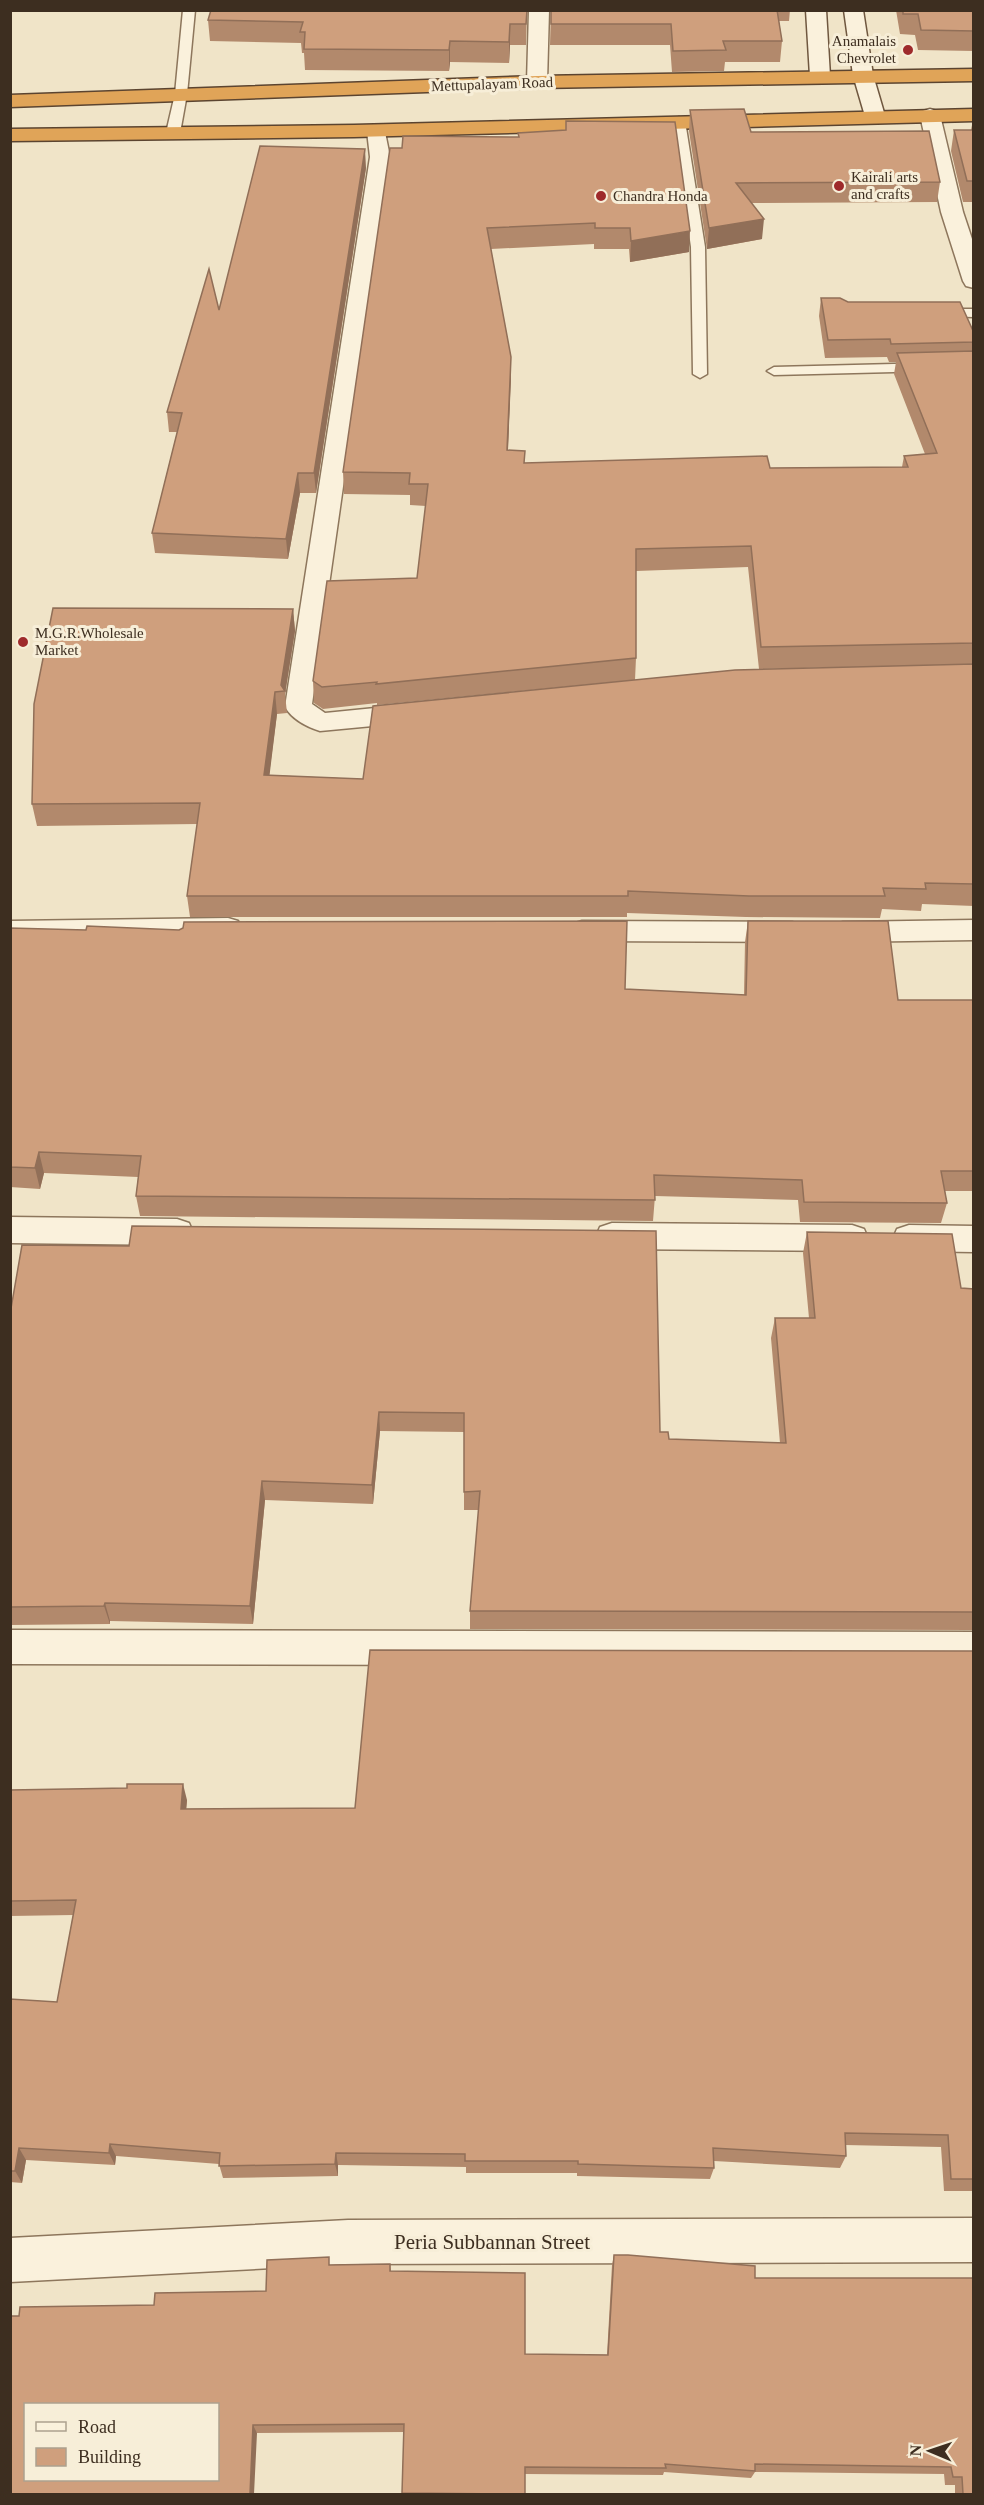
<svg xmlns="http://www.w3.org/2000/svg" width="984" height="2505" viewBox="0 0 984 2505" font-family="'Times New Roman',serif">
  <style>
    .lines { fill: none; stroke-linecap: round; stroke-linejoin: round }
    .lane-casing { stroke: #8d765c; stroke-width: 3 }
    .street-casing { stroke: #8d765c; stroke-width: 3 }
    .secondary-casing { stroke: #6f573f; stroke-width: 3 }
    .highway-casing { stroke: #5b4430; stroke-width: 3 }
    .lane { fill: #faf1dc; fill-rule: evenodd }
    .street { fill: #faf1dc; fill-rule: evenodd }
    .secondary { fill: #faf1dc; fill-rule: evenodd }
    .highway { fill: #e0a458; fill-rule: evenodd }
    .wall { fill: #b2896c }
    .shaded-wall { fill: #916f58 }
    .building { fill: #cf9f7d; stroke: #916f58; stroke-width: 1.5; fill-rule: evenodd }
    .poi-dot { fill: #9e2a2b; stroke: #f7eed8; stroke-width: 2 }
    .labels { text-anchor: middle; stroke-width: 6; stroke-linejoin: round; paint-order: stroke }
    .far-poi-label { font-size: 15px; fill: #3d2e20; stroke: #f7eed8; text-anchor: start }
    .far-street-label { font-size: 15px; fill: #3d2e20; stroke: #f7eed8 }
    .near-street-label { font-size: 21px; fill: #3d2e20; stroke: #f7eed8 }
  </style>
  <rect width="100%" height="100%" fill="#f0e4c8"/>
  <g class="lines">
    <defs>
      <path id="lane" d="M183,10h12l-8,84 -7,39 -7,4 -7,-4 9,-39z
        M679,117l6,4 20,126 2,127 -7,4 -7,-4 -2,-127 -18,-126z
        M938,309h36v8l-41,-1 -2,-3z
        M974,362v8l-200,5 -7,-4 7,-4z"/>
      <path id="street" d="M529,10h20l-2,72 -3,4h-14l-3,-4z
        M930,109l7,2 3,4 23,97 11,33v43l-8,-2 -3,-5 -22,-69 -21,-97 3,-4z
        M377,125l7,2 6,30 -78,547 13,9 90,-9 10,3 3,6 -3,6 -10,3 -95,9c-13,-4 -28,-12 -35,-24l85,-550 -3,-26 3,-4z
        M228,918l10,3 5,7 -5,7 -10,3 -218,3v-20z
        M974,920v20l-131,2 -10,-3 -5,-7 5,-7 10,-3z
        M582,921l210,1 10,3 5,7 -5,7 -10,3 -210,-1 -10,-3 -5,-7 5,-7z
        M10,1217l167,2 12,4 4,9 -4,9 -12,4 -167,-2z
        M612,1223l240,2 12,4 4,9 -4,9 -12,4 -240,-2 -12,-4 -4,-9 4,-9z
        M909,1225l65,1v26l-65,-1 -12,-4 -4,-9 4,-9z
        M10,1630l964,2v34l-964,-2z
        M974,2218v44l-626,2 -338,18v-44l338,-18z"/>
      <path id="secondary" d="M806,10h20l4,66 -3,4h-14l-3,-4z
        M844,10h19l10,65 12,41 -3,4h-14l-3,-4 -12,-41z"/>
      <path id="highway" d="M974,69v12l-437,7 -527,19v-12l527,-19z
        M974,109v12l-620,16 -344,4v-12l344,-4z"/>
    </defs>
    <use href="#lane" class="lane-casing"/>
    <use href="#street" class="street-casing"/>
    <use href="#secondary" class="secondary-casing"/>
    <use href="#highway" class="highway-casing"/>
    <use href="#lane" class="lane"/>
    <use href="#street" class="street"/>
    <use href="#secondary" class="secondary"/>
    <use href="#highway" class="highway"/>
  </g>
  <path class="wall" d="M211,10h316l-1,35h-16l-1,18 -59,-1 -1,9 -144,-1 -1,-17h-2l-1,-10 -91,-2 -2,-21z
    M551,10h239l-1,11h-10l3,20 -2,21h-55l-1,9 -52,1 -2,-27h-120z
    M896,10h78v41l-56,-1 -3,-15 -15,-1z
    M690,110l61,22 189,50 -3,20 -185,1 10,36 -55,10 -18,-118z
    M973,120l1,82h-11l-12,-51 3,-21h17z
    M566,121l123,131 -59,10 -1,-13h-35v-5l-103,5 20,108 -3,93 17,13 245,5 132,-1 2,-11 21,-2 -31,-80 2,-12h-7l-2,-5 -62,1 -6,-42 2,-18 27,4 126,31v573l-52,-2 -1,7 -39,-2 -2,9 -134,-1 -119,-4v4h-437l-3,-21 10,-72 -160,2 -5,-22 261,-195 2,22 -10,63 2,19 -10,1 -8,61 94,4 484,-112 -88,2 -11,-102 -112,4v87l-1,22 -258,25v-2l-54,6 -9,-6 -1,-22 104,-103 9,-72 -16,-1v-10l-66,-1 -1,-22 59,-324 116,-11v-4l48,-3z
    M366,168l-50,325h-16l-12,66 -133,-6 -3,-20 25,-101h-8l-2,-20 52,-102z
    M748,921l150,79h76v191h-29l2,12 -6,20 -141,-1 -2,-22 -143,-4 -2,25 -513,-5 -4,-20 2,-19 -94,-4 -4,16 -30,-2v-259l615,61 119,6 1,-53z
    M807,1232l154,56 13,1v341l-504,-1v-18l9,-101h-15v-78l-84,-1 -7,73 -108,-4 -12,124 -143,-3v3l-100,1v-311l650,118 9,7 111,4 -9,-105 4,-20h34l-6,-65z
    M974,1651v540h-30l-3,-44 -96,-2 1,11 -6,12 -126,-7v7l-4,11 -133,-3v-3h-111v-6l-128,-2v11l-115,2 -4,-14 -103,-8 -1,9 -89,-5 -4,23 -12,-1v-183l47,3 16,-87 -63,1v-126l177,10 -1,9 169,-1z
    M614,2255l141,23h219v216h-19v-9h-10l-1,-11 -189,-2 -4,6 -87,-6 -1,3 -138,-1v20h-123l2,-62 -147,1 -238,-117 135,-11 112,-14 65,-26 59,-1 1,7 134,83 82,1 5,-90z"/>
  <path class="shaded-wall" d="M510,24v21l-1,18v-21z
    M450,41v21l-1,9v-21z
    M365,149l1,19 -50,325 -2,-20z
    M764,219l-2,20 -55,10 2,-21z
    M690,231l-1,21 -59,10 1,-21z
    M511,357v22l-4,93v-22z
    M298,473l2,20 -12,66 -2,-20z
    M293,609l2,22 -10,63v-3l-4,-6z
    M275,692l2,22 -10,82 -3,-21z
    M39,1152l5,21 -4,16 -5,-21z
    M379,1412l1,19 -7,73 -1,-19z
    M262,1481l3,19 -12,124 -3,-18z
    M105,1603l5,18v3l-6,-18z
    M183,1784l4,16 -2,25 -4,-16z
    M110,2144l6,12 -1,9 -6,-12z
    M19,2148l7,12 -4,23 -7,-12z
    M336,2153l2,12v11l-3,-12z
    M253,2425l4,8 -3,61h-4z"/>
  <path class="building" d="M211,10h316l-1,14h-16l-1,18 -59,-1 -1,9 -145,-1 1,-17h-5l3,-10 -95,-2z
    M551,10h226l5,31h-59l3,9 -53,1 -2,-27h-120z
    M903,10h71v21l-53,-1 -3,-16h-15z
    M744,109l7,23 178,-1 11,51 -204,1 28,36 -55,9 -19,-118z
    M566,121l109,1 15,109 -59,10 -1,-13h-35v-5l-108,5 24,129 -4,93 18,1 -1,12 243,-7 3,12 138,-1 -4,-11 33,-3 -40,-100 77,-2v292l-213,4 -10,-101 -115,3v109l-260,26 1,-2 -55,5 -9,-6 14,-100 90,-3 11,-94h-19l1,-11 -67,-1 47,-324h12l1,-12 116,1 -1,-4 48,-3z
    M954,130h20v51h-7z
    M260,146l105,3 -51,324h-16l-12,66 -134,-6 30,-120 -15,-1 42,-143 10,41z
    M821,298h19l8,4h112l14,31v9l-83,2 -1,-5 -62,1z
    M53,608l240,1 -12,76 4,6 -10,1 -11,83 99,4 10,-73 362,-36 239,-6v220l-49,-1 1,6 -43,-1 2,8h-136l-121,-5v5h-441l13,-93 -168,1 2,-100z
    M627,921l-2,68 121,6 2,-74h140l10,79h76v171h-33l6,32 -143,-1 -2,-22 -148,-5 1,25 -519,-4 5,-40 -102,-4 -4,16 -25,-1v-239l76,2 1,-4 92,4 4,-2 1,-6z
    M132,1226l524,5 4,201h8l1,7 117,4 -11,-125h40l-8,-86 145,2 9,54 13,1v323l-504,-1 10,-120 -16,1v-79l-85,-1 -7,73 -110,-4 -12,125 -145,-3 -1,3 -94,1v-293l12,-69 107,1z
    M370,1650l604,1v528h-23l-3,-44 -103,-2 1,23 -133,-8 1,20 -136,-4v-3h-113v-7l-129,-1 -1,11 -116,2 1,-13 -110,-9 -1,9 -90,-5 -4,23h-5v-172l47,3 19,-102 -66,1v-111l117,-2v-4h56l-2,25 174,-1z
    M614,2255h14l127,11v12h219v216h-11l-1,-17h-9l-2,-10 -196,-3v7l-90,-7 1,4 -141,-1v27l-123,-1 2,-69 -151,1 -3,69h-240v-178h9l1,-9 134,-2 1,-12 111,-2 1,-31 62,-3v8l61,-1v7l135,2v81l83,1zM26,2404h192v76h-192z"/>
  <g class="poi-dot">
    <circle cx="908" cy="50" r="6"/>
    <circle cx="839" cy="186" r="6"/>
    <circle cx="601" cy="196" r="6"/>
    <circle cx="23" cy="642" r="6"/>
  </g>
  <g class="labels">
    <g class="far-poi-label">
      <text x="896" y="46" text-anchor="end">Anamalais<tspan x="896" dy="17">Chevrolet</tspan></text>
      <text x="851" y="182">Kairali arts<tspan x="851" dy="17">and crafts</tspan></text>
      <text x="613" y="201">Chandra Honda</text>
      <text x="35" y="638">M.G.R.Wholesale<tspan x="35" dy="17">Market</tspan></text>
    </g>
    <g class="far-street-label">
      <text transform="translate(492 84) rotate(-2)" y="5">Mettupalayam Road</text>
    </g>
    <g class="near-street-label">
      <text x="492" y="2249">Peria Subbannan Street</text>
    </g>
  </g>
  <rect width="984" height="2505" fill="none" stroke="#3d2e20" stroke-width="24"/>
  <rect x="24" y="2403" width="195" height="78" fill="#f7eed8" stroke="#ada18e" stroke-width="1.5"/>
  <rect x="36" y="2422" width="30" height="9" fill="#faf1dc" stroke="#ada18e" stroke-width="1.5"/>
  <text x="78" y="2433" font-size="18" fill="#3d2e20">Road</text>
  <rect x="36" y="2448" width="30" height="18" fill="#cf9f7d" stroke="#ada18e" stroke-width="1.5"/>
  <text x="78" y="2463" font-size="18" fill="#3d2e20">Building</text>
  <g transform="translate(930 2451) rotate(272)" stroke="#f7eed8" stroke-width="4.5" paint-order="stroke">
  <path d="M0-4.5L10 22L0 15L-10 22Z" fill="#3d2e20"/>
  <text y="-9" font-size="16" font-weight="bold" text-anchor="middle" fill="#3d2e20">N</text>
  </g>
</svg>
